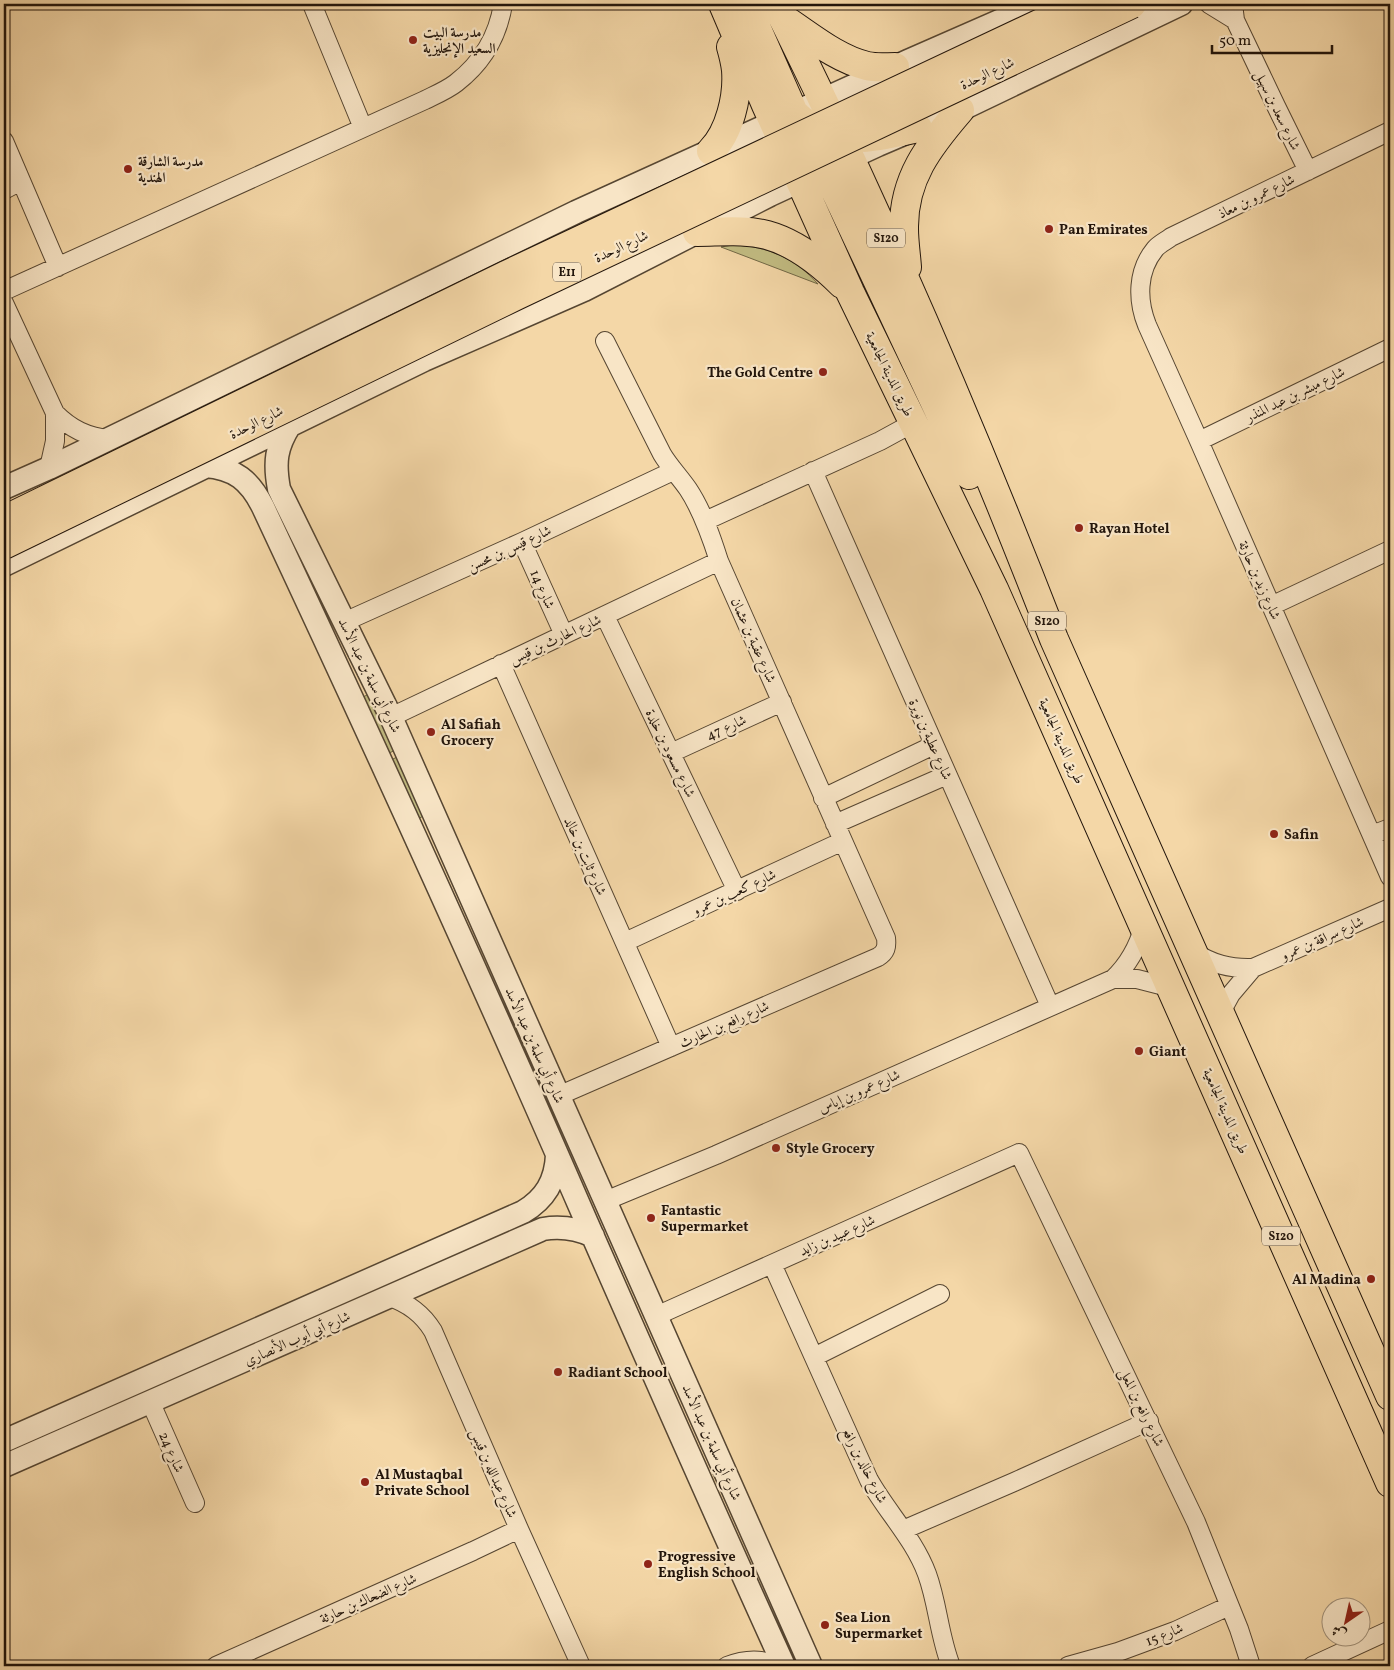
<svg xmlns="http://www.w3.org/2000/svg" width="1394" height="1670" viewBox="0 0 1394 1670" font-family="Vollkorn,Amiri,serif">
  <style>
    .green { fill: #c2bc82; stroke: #726846 }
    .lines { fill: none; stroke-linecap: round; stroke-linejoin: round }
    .minor-casing { stroke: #564632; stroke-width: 20 }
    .tertiary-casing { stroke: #564632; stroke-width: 25 }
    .primary-casing { stroke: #22150b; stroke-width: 30 }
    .minor { stroke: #f8e5c6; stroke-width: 18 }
    .tertiary { stroke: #f8e5c6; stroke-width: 22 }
    .primary { stroke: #f4d7a7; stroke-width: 28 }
    .motorway-bridge-casing { stroke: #22150b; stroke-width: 30; stroke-linecap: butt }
    .motorway-bridge { stroke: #f4d7a7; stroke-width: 28 }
    .poi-dot { fill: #8f2418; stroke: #f8e5c6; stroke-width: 2 }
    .labels { text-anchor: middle; stroke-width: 4.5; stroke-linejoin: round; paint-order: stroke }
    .shield { fill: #f8e5c6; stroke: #625343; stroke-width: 1 }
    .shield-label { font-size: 12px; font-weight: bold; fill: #22150b }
    .poi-label { font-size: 14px; font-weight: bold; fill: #22150b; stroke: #f8e5c6; text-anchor: start }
    .street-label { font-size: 14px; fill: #22150b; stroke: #f8e5c6 }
  </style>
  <rect width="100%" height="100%" fill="#f4d7a7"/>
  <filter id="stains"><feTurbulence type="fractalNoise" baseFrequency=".004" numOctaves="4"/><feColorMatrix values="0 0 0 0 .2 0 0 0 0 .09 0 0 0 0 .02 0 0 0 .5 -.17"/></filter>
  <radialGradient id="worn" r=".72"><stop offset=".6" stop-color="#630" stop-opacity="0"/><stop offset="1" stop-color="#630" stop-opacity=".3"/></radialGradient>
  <path class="green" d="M733,245c34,1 62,13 85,39l-97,-37z
    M371,693l25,57 -7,3 -26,-56z
    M399,756l26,59 -7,4 -27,-59z"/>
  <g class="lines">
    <defs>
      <path id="minor" d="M312,4l51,124
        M1209,4l26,16
        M1233,4l2,16 41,86 32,65
        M1390,131l-219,106c-5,4 -12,7 -16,12 -18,22 -18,51 -8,76l52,116 191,436
        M4,141l54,126
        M4,190l17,-9
        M4,291l421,-191c10,-5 22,-10 31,-17 26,-20 42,-47 47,-79
        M4,303l51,110c16,16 32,24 55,26
        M1199,441l191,-93
        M49,468l6,-27v-28
        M813,471l237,535
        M705,521l175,-80 33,-18
        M522,542l42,93
        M1271,606l119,-56
        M605,616l132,275
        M344,622l178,-80 151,-71
        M501,664l170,383
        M391,717l328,-156
        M671,753l111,-51
        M823,798l111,-53
        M835,824l112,-49
        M1372,835l18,-7
        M625,942l218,-101
        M1192,951c20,13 38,18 61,17l137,-60
        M1113,979c16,-15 25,-32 31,-53
        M1220,1014l11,-20 22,-26
        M558,1096l320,-139c8,-5 9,-10 8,-19l-167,-377c-8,-25 -17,-51 -31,-72 -9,-13 -19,-23 -26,-35l-57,-113
        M605,1201l111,-46 397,-176h24l35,9
        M772,1264l97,216c18,32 45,59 58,94 11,30 12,62 24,92
        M389,1297c19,6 33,16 44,34l86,198 62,137
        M656,1316l363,-163 177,369 43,107 12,37
        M814,1357l126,-63
        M150,1401l45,102
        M903,1530l111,-48 135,-61
        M216,1666l257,-115 46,-22
        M727,1666c18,-7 34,-8 52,0
        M1068,1666l50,-14 57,-21 54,-25
        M1312,1666l78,-36"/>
      <path id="tertiary" d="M290,425c-14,22 -16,37 -11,64l112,228 420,949
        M205,466c30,2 45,15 58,41 111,237 220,476 324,716 65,148 130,296 197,443
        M4,488l45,-20 527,-256 332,-151 130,-57
        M4,565l420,-205 160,-70 186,-95 108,-50 82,-35 221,-106
        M4,1441l519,-229c22,-13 33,-31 34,-57
        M4,1466l539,-237c18,-3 33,-1 50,7"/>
      <path id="primary" d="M723,4l43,101 84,187 144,297 396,894
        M746,4l48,109c37,37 78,25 124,15
        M776,4c30,61 60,122 88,184 68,148 131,299 190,451l336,757
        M784,19c26,17 53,40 83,47 9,2 19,1 28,1
        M800,137l12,12 13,20 144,306
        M711,151c19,-19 27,-55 25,-81 -1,-8 -3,-16 -5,-23
        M697,232c23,0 48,-3 70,3 29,8 55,29 75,49
        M907,267c-1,-13 -3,-26 -3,-38 -1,-50 25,-83 56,-119"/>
    </defs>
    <use href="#minor" class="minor-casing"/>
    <use href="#tertiary" class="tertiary-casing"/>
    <use href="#primary" class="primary-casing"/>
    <use href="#minor" class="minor"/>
    <use href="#tertiary" class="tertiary"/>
    <use href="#primary" class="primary"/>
    <defs>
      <path id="motorway-bridge" d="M4,520l502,-245 575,-271
        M4,545l512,-249 616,-292"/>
    </defs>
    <use href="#motorway-bridge" class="motorway-bridge-casing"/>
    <use href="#motorway-bridge" class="motorway-bridge"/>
  </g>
  <g class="poi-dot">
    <circle cx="413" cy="40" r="5"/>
    <circle cx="128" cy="169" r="5"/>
    <circle cx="1049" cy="229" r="5"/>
    <circle cx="823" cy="372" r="5"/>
    <circle cx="1079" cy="528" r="5"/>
    <circle cx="431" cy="732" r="5"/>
    <circle cx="1274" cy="834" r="5"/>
    <circle cx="1139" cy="1051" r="5"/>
    <circle cx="776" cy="1148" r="5"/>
    <circle cx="651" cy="1218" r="5"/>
    <circle cx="1371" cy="1279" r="5"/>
    <circle cx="558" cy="1372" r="5"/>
    <circle cx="365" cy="1482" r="5"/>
    <circle cx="648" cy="1564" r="5"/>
    <circle cx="825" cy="1625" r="5"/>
  </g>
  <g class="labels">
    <g class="shield">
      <rect x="867" y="228.5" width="38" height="19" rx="4"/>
      <rect x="553" y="262.5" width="28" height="19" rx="4"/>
      <rect x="1028" y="611.5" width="38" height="19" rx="4"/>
      <rect x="1262" y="1226.5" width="38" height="19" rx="4"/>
    </g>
    <g class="shield-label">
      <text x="886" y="242">S120</text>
      <text x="567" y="276">E11</text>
      <text x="1047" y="625">S120</text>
      <text x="1281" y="1240">S120</text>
    </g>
    <g class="poi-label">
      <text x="423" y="37">مدرسة البيت<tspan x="423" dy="16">السعيد الإنجليزية</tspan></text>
      <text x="138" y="166">مدرسة الشارقة<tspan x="138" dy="16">الهندية</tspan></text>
      <text x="1059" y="234">Pan Emirates</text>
      <text x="813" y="377" text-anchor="end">The Gold Centre</text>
      <text x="1089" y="533">Rayan Hotel</text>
      <text x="441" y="729">Al Safiah<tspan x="441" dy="16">Grocery</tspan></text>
      <text x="1284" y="839">Safin</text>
      <text x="1149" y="1056">Giant</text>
      <text x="786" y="1153">Style Grocery</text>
      <text x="661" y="1215">Fantastic<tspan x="661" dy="16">Supermarket</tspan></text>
      <text x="1361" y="1284" text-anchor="end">Al Madina</text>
      <text x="568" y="1377">Radiant School</text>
      <text x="375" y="1479">Al Mustaqbal<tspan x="375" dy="16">Private School</tspan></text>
      <text x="658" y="1561">Progressive<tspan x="658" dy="16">English School</tspan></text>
      <text x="835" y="1622">Sea Lion<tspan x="835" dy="16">Supermarket</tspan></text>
    </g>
    <g class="street-label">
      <text transform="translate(987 73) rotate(-25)" y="5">شارع الوحدة</text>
      <text transform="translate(1278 110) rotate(64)" y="5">شارع سعد بن سهيل</text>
      <text transform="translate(1256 196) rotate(-26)" y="5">شارع عمرو بن معاذ</text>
      <text transform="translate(621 246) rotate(-25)" y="5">شارع الوحدة</text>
      <text transform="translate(890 374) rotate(64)" y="5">طريق المدينة الجامعية</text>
      <text transform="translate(1295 394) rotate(-26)" y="5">شارع مبشر بن عبد المنذر</text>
      <text transform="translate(256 422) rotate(-26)" y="5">شارع الوحدة</text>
      <text transform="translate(509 548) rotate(-25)" y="5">شارع قيس بن محسن</text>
      <text transform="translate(1260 580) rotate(66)" y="5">شارع زيد بن حارثة</text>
      <text transform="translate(543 589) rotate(66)" y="5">شارع 14</text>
      <text transform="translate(555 639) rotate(-25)" y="5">شارع الحارث بن قيس</text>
      <text transform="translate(754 640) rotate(66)" y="5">شارع عقبة بن عثمان</text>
      <text transform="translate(370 675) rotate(64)" y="5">شارع أبي سلمة بن عبد الأسد</text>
      <text transform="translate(726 727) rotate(-24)" y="5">شارع 47</text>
      <text transform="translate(931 739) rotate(66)" y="5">شارع عطية بن نويرة</text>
      <text transform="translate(1062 741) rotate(66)" y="5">طريق المدينة الجامعية</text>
      <text transform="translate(671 753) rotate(64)" y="5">شارع مسعود بن خلدة</text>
      <text transform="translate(586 856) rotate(66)" y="5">شارع ثابت بن خالد</text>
      <text transform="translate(734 892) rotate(-25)" y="5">شارع كعب بن عمرو</text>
      <text transform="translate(1322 938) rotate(-24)" y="5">شارع سراقة بن عمرو</text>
      <text transform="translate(724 1024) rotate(-24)" y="5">شارع رافع بن الحارث</text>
      <text transform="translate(535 1045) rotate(66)" y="5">شارع أبي سلمة بن عبد الأسد</text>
      <text transform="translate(859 1091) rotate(-24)" y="5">شارع عمرو بن إياس</text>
      <text transform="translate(1226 1111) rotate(66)" y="5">طريق المدينة الجامعية</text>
      <text transform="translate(837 1235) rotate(-24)" y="5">شارع عبيد بن زايد</text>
      <text transform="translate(297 1338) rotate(-24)" y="5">شارع أبي أيوب الأنصاري</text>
      <text transform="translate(1142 1407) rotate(64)" y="5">شارع رافع بن المعلى</text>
      <text transform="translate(712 1442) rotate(66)" y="5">شارع أبي سلمة بن عبد الأسد</text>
      <text transform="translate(172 1452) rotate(66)" y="5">شارع 24</text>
      <text transform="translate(865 1465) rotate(63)" y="5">شارع خالد بن رافع</text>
      <text transform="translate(494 1473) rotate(66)" y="5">شارع عبدالله بن قيس</text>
      <text transform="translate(368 1598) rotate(-24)" y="5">شارع الضحاك بن حارثة</text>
      <text transform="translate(1164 1634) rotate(-22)" y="5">شارع 15</text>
    </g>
  </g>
  <rect width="1394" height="1670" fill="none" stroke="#f4d7a7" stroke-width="20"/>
  <rect x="5" y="5" width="1384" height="1660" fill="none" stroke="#22150b" stroke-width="2.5"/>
  <rect x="10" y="10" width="1374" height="1650" fill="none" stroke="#22150b"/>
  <g transform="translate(1346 1622) rotate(214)"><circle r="24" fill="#f8e5c6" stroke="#a2927b"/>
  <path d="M0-4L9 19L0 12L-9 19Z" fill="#8f2418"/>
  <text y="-8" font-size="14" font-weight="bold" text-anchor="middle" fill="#22150b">ش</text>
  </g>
  <path d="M1212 45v8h120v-8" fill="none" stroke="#22150b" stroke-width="2.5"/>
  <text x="1219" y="45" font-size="15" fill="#22150b" stroke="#f8e5c6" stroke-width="4" paint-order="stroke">50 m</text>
  <rect width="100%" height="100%" filter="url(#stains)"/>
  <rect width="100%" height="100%" fill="url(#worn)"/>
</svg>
